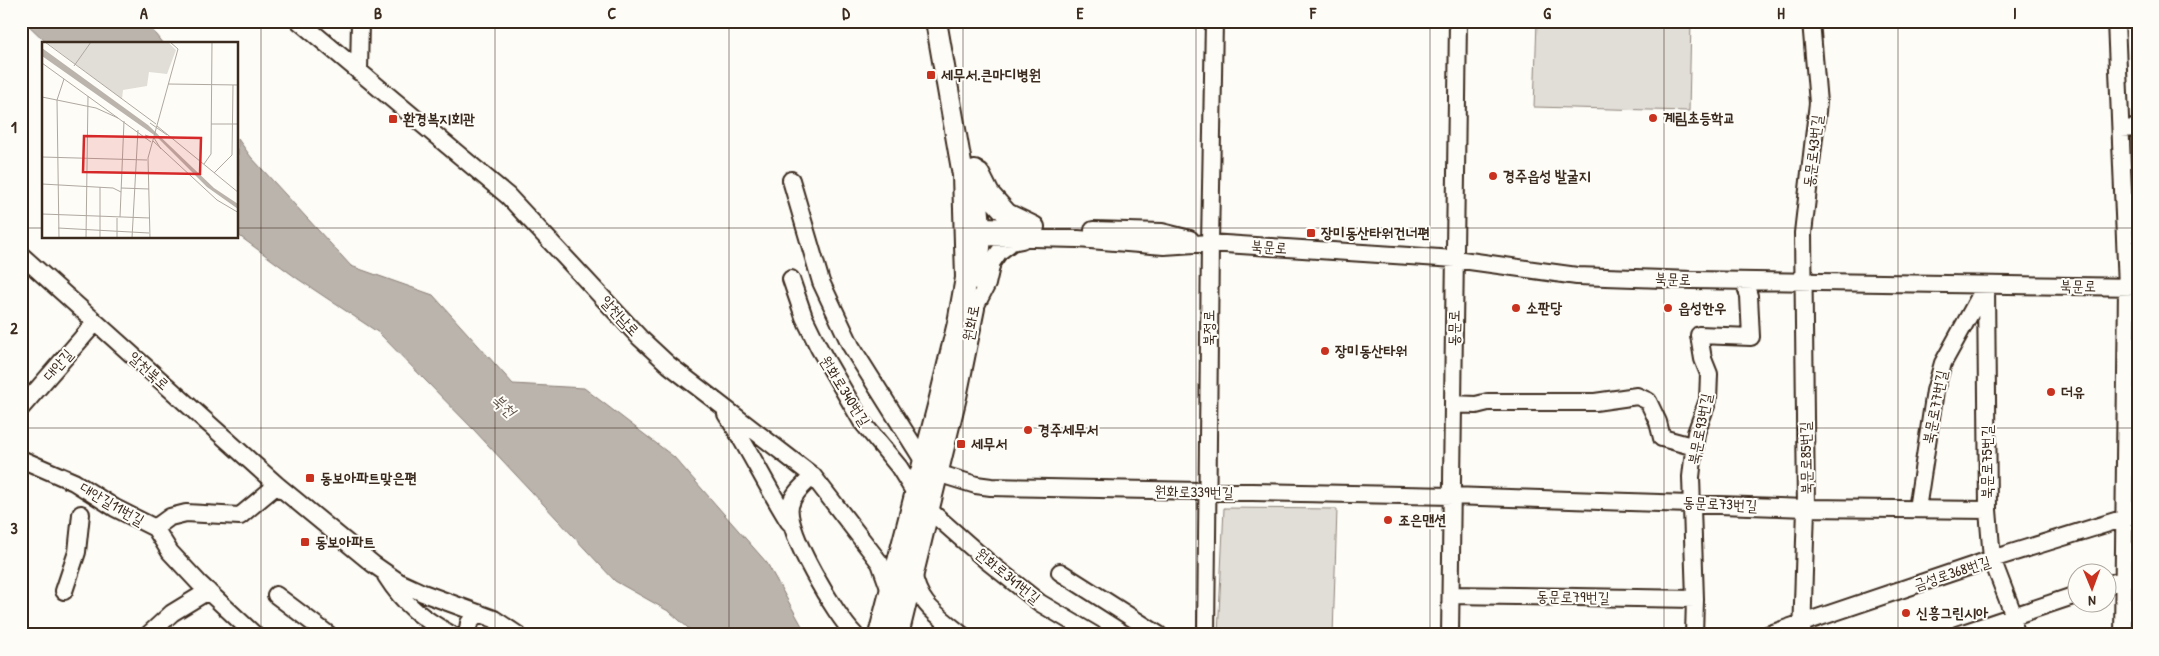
<svg xmlns="http://www.w3.org/2000/svg" width="2159" height="656" font-family="'Patrick Hand','Poor Story',sans-serif">
<style>
.green{fill:#e1ded7;stroke:#8e847a}
.water{fill:#bbb4ad;stroke:#887d74}
.lines{fill:none;stroke-linecap:round;stroke-linejoin:round}
.minor-casing{stroke:#3b2a1e;stroke-width:20}
.major-casing{stroke:#3b2a1e;stroke-width:24}
.minor{stroke:#fdfcf7;stroke-width:16}
.major{stroke:#fdfcf7;stroke-width:20}
.grid{fill:none;stroke:#3b2a1e;stroke-width:1;stroke-opacity:0.55}
.poi-dot{fill:#c8321e;stroke:#fdfcf7;stroke-width:2}
.labels{text-anchor:middle;stroke-width:4;stroke-linejoin:round;paint-order:stroke}
.poi-label{font-size:15px;font-weight:bold;fill:#3b2a1e;stroke:#fdfcf7;text-anchor:start}
.street-label{font-size:15px;fill:#3b2a1e;stroke:#fdfcf7}
.water-label{font-size:16px;font-style:italic;fill:#615349;stroke:#fdfcf7}
.inset-road{fill:none;stroke:#afa8a0;stroke-width:1}
.view{fill:#d62828;fill-opacity:0.15;stroke:#d62828;stroke-width:2.5}
.inset-edge{fill:none;stroke:#3b2a1e;stroke-width:2.5}
.neatline{fill:none;stroke:#3b2a1e;stroke-width:2}
.grid-label{font-size:16px;text-anchor:middle;font-weight:bold;fill:#3b2a1e}
</style>
<rect width="100%" height="100%" fill="#fdfcf7"/>
<filter id="ink" filterUnits="userSpaceOnUse"><feTurbulence type="fractalNoise" baseFrequency=".02" numOctaves="2"/><feDisplacementMap in="SourceGraphic" scale="10" xChannelSelector="R" yChannelSelector="G"/><feConvolveMatrix kernelMatrix="1 2 1 2 8 2 1 2 1" color-interpolation-filters="sRGB"/></filter>
<g filter="url(#ink)">
<!-- green -->
<path class="green" d="M1537 21H1691L1689 111 1534 107Z
M1224 508 1337 509 1333 635H1218Z"/>
<!-- water -->
<path class="water" d="M24 21H145L163 44H48Z
M238 139 251 157 351 266 433 295 513 384 584 388 674 457 767 563 807 635H696L670 612 615 581 474 430 379 333 298 279 238 235Z"/>
<g class="lines">
<defs>
<path id="minor" d="M299 21 508 196 640 338 669 365 813 476 880 563 890 591
M2116 21 2127 287 2123 635
M359 72 360 21
M2121 129 2138 128
M791 180 821 282 851 346 924 462
M980 226 1029 227
M1093 230 1162 232 1190 239
M981 237 1078 239 1164 246 1210 243 1455 259 1577 276 1692 280 2138 287
M21 255 277 485 373 564 399 582 423 593 494 619 518 635
M791 279 804 317 819 348 862 422 899 467 915 493
M1986 285 1988 510 1992 559 2014 616V635
M974 309 987 284 992 262 999 252 1012 242 1022 240
M1453 404 1476 405 1488 402H1595L1637 396 1648 401 1658 422 1662 438 1695 447
M21 408 95 323
M726 414C749 449 767 487 789 522
M21 459 74 482 115 508 155 528 170 552 199 583 255 635
M937 473 976 485 991 487 1452 496 1806 508 1988 510
M813 476C804 485 793 493 790 506 785 532 836 616 855 635
M928 509 987 561 1040 603 1094 635
M1917 509 1935 391 1943 363 1985 287
M155 528 170 517 186 513 240 516 277 485
M913 572C919 606 937 614 962 635
M1060 572 1159 635
M386 576C405 606 422 618 452 635
M2106 585 2138 575
M64 591 77 552 81 514
M276 595 329 635
M1451 595 1695 599
M148 635 172 613 208 591
M467 635 469 623 479 613
M1206 635 1210 243 1214 21
M1450 635 1458 21
M1694 635 1695 599 1691 477 1696 433 1708 400 1709 374 1703 359 1699 335 1751 337 1749 296 1744 281
M1767 635 1992 559 2138 514
M1802 635 1806 508 1803 233 1818 103 1811 21
M1957 635 2076 595"/>
<path id="major" d="M975 171 981 237 977 279
M979 174 989 194 1007 214 1034 227
M879 635 939 402 958 323 966 278 963 175 936 21
M898 635 956 397 974 308"/>
</defs>
<!-- minor casing -->
<use href="#minor" class="minor-casing"/>
<!-- major casing -->
<use href="#major" class="major-casing"/>
<!-- minor -->
<use href="#minor" class="minor"/>
<!-- major -->
<use href="#major" class="major"/>
</g>
</g>
<!-- grid -->
<path class="grid" d="M261 21V635M495 21V635M729 21V635M963 21V635M1196 21V635M1430 21V635M1664 21V635M1898 21V635M21 228H44M238 228H2138M21 428H2138"/>
<!-- markers -->
<g class="poi-dot">
<rect x="926" y="70" width="10" height="10" rx="2.5"/>
<circle cx="1653" cy="118" r="5"/>
<rect x="388" y="114" width="10" height="10" rx="2.5"/>
<circle cx="1493" cy="176" r="5"/>
<rect x="1306" y="228" width="10" height="10" rx="2.5"/>
<circle cx="1516" cy="308" r="5"/>
<circle cx="1668" cy="308" r="5"/>
<circle cx="1325" cy="351" r="5"/>
<circle cx="2051" cy="392" r="5"/>
<circle cx="1028" cy="430" r="5"/>
<rect x="956" y="439" width="10" height="10" rx="2.5"/>
<rect x="305" y="473" width="10" height="10" rx="2.5"/>
<circle cx="1388" cy="520" r="5"/>
<rect x="300" y="537" width="10" height="10" rx="2.5"/>
<circle cx="1906" cy="613" r="5"/>
</g>
<g class="labels">
<!-- poi labels -->
<g class="poi-label">
<text x="941" y="80">세무서.큰마디병원</text>
<text x="1663" y="123">계림초등학교</text>
<text x="403" y="124">환경복지회관</text>
<text x="1503" y="181">경주읍성 발굴지</text>
<text x="1321" y="238">장미동산타워건너편</text>
<text x="1526" y="313">소판당</text>
<text x="1678" y="313">읍성한우</text>
<text x="1335" y="356">장미동산타워</text>
<text x="2061" y="397">더유</text>
<text x="1038" y="435">경주세무서</text>
<text x="971" y="449">세무서</text>
<text x="320" y="483">동보아파트맞은편</text>
<text x="1398" y="525">조은맨션</text>
<text x="315" y="547">동보아파트</text>
<text x="1916" y="618">신흥그린시아</text>
</g>
<!-- street labels -->
<g class="street-label">
<text transform="translate(1813 151) rotate(-83)" y="5">동문로43번길</text>
<text transform="translate(1269 247) rotate(4)" y="5">북문로</text>
<text transform="translate(1673 279) rotate(2)" y="5">북문로</text>
<text transform="translate(2078 286) rotate(1)" y="5">북문로</text>
<text transform="translate(620 316) rotate(47)" y="5">알천남로</text>
<text transform="translate(971 323) rotate(-80)" y="5">원화로</text>
<text transform="translate(1209 328) rotate(-90)" y="5">북정로</text>
<text transform="translate(1454 328) rotate(-89)" y="5">동문로</text>
<text transform="translate(58 365) rotate(-49)" y="5">대안길</text>
<text transform="translate(149 371) rotate(42)" y="5">알천북로</text>
<text transform="translate(845 391) rotate(58)" y="5">원화로340번길</text>
<text transform="translate(1935 407) rotate(-79)" y="5">북문로77번길</text>
<text transform="translate(1700 429) rotate(-79)" y="5">북문로93번길</text>
<text transform="translate(1806 458) rotate(-91)" y="5">북문로85번길</text>
<text transform="translate(1987 462) rotate(-90)" y="5">북문로75번길</text>
<text transform="translate(1194 492) rotate(1)" y="5">원화로339번길</text>
<text transform="translate(112 504) rotate(30)" y="5">대안길11번길</text>
<text transform="translate(1720 504) rotate(3)" y="5">동문로73번길</text>
<text transform="translate(1952 573) rotate(-18)" y="5">금성로368번길</text>
<text transform="translate(1008 576) rotate(39)" y="5">원화로341번길</text>
<text transform="translate(1573 597) rotate(1)" y="5">동문로79번길</text>
</g>
<!-- water labels -->
<g class="water-label">
<text transform="translate(504 405) rotate(42)" y="6">북천</text>
</g>
</g>
<!-- overview -->
<g transform="translate(42 42)">
<rect width="196" height="196" fill="#fdfcf7"/>
<path d="M4 0H126L134 8 125 32 107 30 105 44 81 48 80 57Z" fill="#e1ded7"/>
<path d="M0 6 106 83 172 146 196 162V167L165 145 115 95 0 14Z" fill="#bbb4ad"/>
<path class="inset-road" d="M3 0 114 82M0 21 109 100M32 24 49 0M126 42 197 43M0 55 54 66 76 76M108 81 125 93M169 82H197M115 84 197 151M103 93 112 96 119 107M111 99 175 158 197 171M0 115 105 118M162 122 169 112 170 0M172 131 190 113 191 43M0 142 71 146 79 150M58 145V196M79 146 107 147M0 172 108 176M78 175 82 79M16 186 107 191M17 196 15 58 22 37M44 196 46 54M75 196V176M90 196 96 88M108 196 106 116 136 7 128 0"/>
<path class="view" d="M42 94 159 96 158 132 41 130Z"/>
<rect width="196" height="196" class="inset-edge"/>
</g>
<!-- margin -->
<rect width="2159" height="656" fill="none" stroke="#fdfcf7" stroke-width="55"/>
<!-- north arrow -->
<g transform="translate(2092 588) rotate(179)"><circle r="24" fill="#fdfcf7" stroke="#afa8a0"/>
<path d="M0-4L9 19L0 12L-9 19Z" fill="#c8321e"/>
<text y="-8" font-size="14" font-weight="bold" text-anchor="middle" fill="#3b2a1e">N</text>
</g>
<rect x="28" y="28" width="2104" height="600" class="neatline"/>
<g class="grid-label">
<text x="144" y="19">A</text>
<text x="378" y="19">B</text>
<text x="612" y="19">C</text>
<text x="846" y="19">D</text>
<text x="1080" y="19">E</text>
<text x="1313" y="19">F</text>
<text x="1547" y="19">G</text>
<text x="1781" y="19">H</text>
<text x="2015" y="19">I</text>
<text x="14" y="133">1</text>
<text x="14" y="334">2</text>
<text x="14" y="534">3</text>
</g>
</svg>
